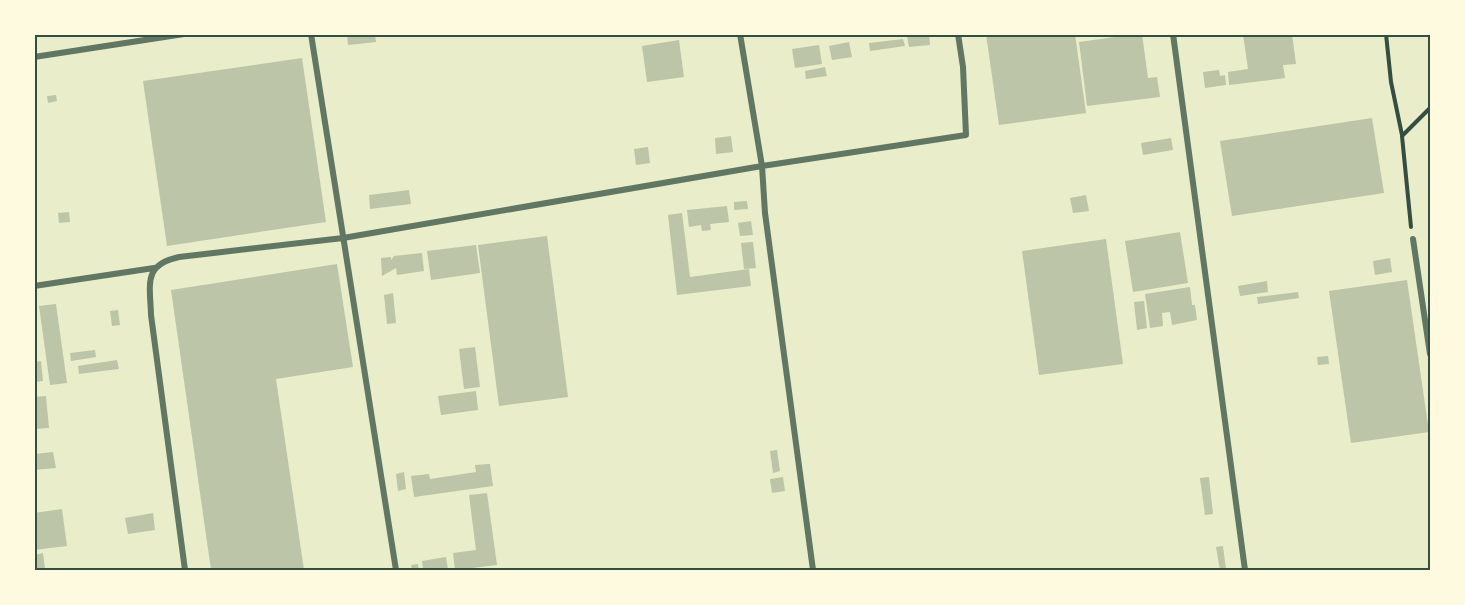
<svg xmlns="http://www.w3.org/2000/svg" width="1465" height="605" font-family="'DM Sans',sans-serif">
<style>
.building{fill:#bcc5a7}
.lines{fill:none;stroke-linecap:round;stroke-linejoin:round}
.path{stroke:#344e41;stroke-width:4}
.minor{stroke:#617663;stroke-width:6}
.neatline{fill:none;stroke:#344e41;stroke-width:2}
</style>
<rect width="100%" height="100%" fill="#e9edc9"/>
<!-- building -->
<path class="building" d="M347 34H375L376 42 348 45Z
M929 34 930 45 909 47 907 36Z
M986 34H1075L1086 113 999 125Z
M1136 34H1142L1148 78 1157 77 1160 97 1087 106 1079 42Z
M1243 34H1292L1296 64 1283 65 1285 78 1229 85 1228 72 1248 69Z
M903 39 905 46 870 51 869 43Z
M679 40 684 77 647 82 642 46Z
M849 42 852 57 832 60 829 46Z
M819 45 822 64 795 68 792 49Z
M302 58 326 222 167 246 143 81Z
M825 67 827 76 806 79 805 71Z
M1219 70 1220 76 1225 75 1226 85 1205 88 1203 72Z
M56 95 57 101 48 103 47 96Z
M1372 118 1384 193 1232 216 1220 141Z
M731 136 733 152 716 154 715 138Z
M1171 138 1173 150 1143 155 1141 143Z
M648 147 650 163 636 165 634 149Z
M409 190 411 204 370 209 369 195Z
M1086 195 1089 211 1073 213 1070 198Z
M747 201 748 209 734 210V202Z
M727 206 729 222 710 224 711 230 702 231 701 225 689 227 687 210Z
M69 212 70 222 59 223 58 213Z
M682 213 690 277 749 269 751 286 677 295 668 215Z
M751 221 753 235 740 236 738 223Z
M1180 232 1188 283 1133 292 1125 241Z
M547 236 568 397 499 406 478 245Z
M1106 239 1123 364 1039 375 1022 251Z
M753 242 756 268 744 269 741 243Z
M476 245 480 273 431 280 427 251Z
M422 253 424 271 397 275 396 268 382 276 381 258 391 257V260L394 256Z
M1390 258 1392 272 1375 275 1373 261Z
M337 264 353 367 276 379 304 570H211L171 290Z
M1407 280 1429 432 1351 443 1329 291Z
M1267 281 1268 292 1240 296 1238 286Z
M1190 287 1192 305H1195L1197 320 1172 325 1170 312 1162 313 1163 326 1150 328 1145 294Z
M1298 292 1299 298 1258 304 1257 297Z
M393 293 396 323 387 324 384 295Z
M1144 301 1147 328 1137 330 1134 302Z
M56 304 67 383 50 385 39 306Z
M118 310 120 325 112 326 110 311Z
M475 347 480 387 464 389 459 349Z
M95 350 96 357 71 361 70 353Z
M1328 356 1329 364 1318 365 1317 357Z
M117 360 119 369 79 374 78 366Z
M41 361 43 381 34 382V362Z
M476 391 478 410 441 415 438 396Z
M46 396 49 428 34 429V397Z
M777 450 780 471 773 473 770 451Z
M53 452 56 468 34 470V454Z
M490 464 493 486 414 497 411 476 429 474 430 479 476 472 475 465Z
M404 472 406 489 398 491 396 474Z
M783 477 785 491 772 493 770 479Z
M1209 477 1213 514 1205 515 1200 478Z
M487 493 497 565 455 570 453 553 476 550 469 495Z
M62 509 67 546 34 550V513Z
M153 513 155 530 128 534 125 518Z
M1223 546 1226 570H1220L1216 547Z
M43 553 45 569 34 570V555Z
M446 557 448 570H423L422 561Z
M418 564 419 570H412L411 565Z"/>
<g class="lines">
<!-- path -->
<path class="path" d="M1386 34 1391 82 1402 135
M1411 227 1402 136 1430 108"/>
<!-- minor -->
<path class="minor" d="M311 34 396 570
M740 34 762 166 765 213 813 570
M1173 34 1245 570
M34 57 184 34
M1413 239 1430 354
M34 286 154 268
M185 570 151 315C150 283 143 265 179 257L343 238 762 166 966 135 963 67 958 34"/>
</g>
<!-- border -->
<rect width="1465" height="605" fill="none" stroke="#fefae0" stroke-width="72"/>
<rect x="36" y="36" width="1393" height="533" class="neatline"/>
</svg>
